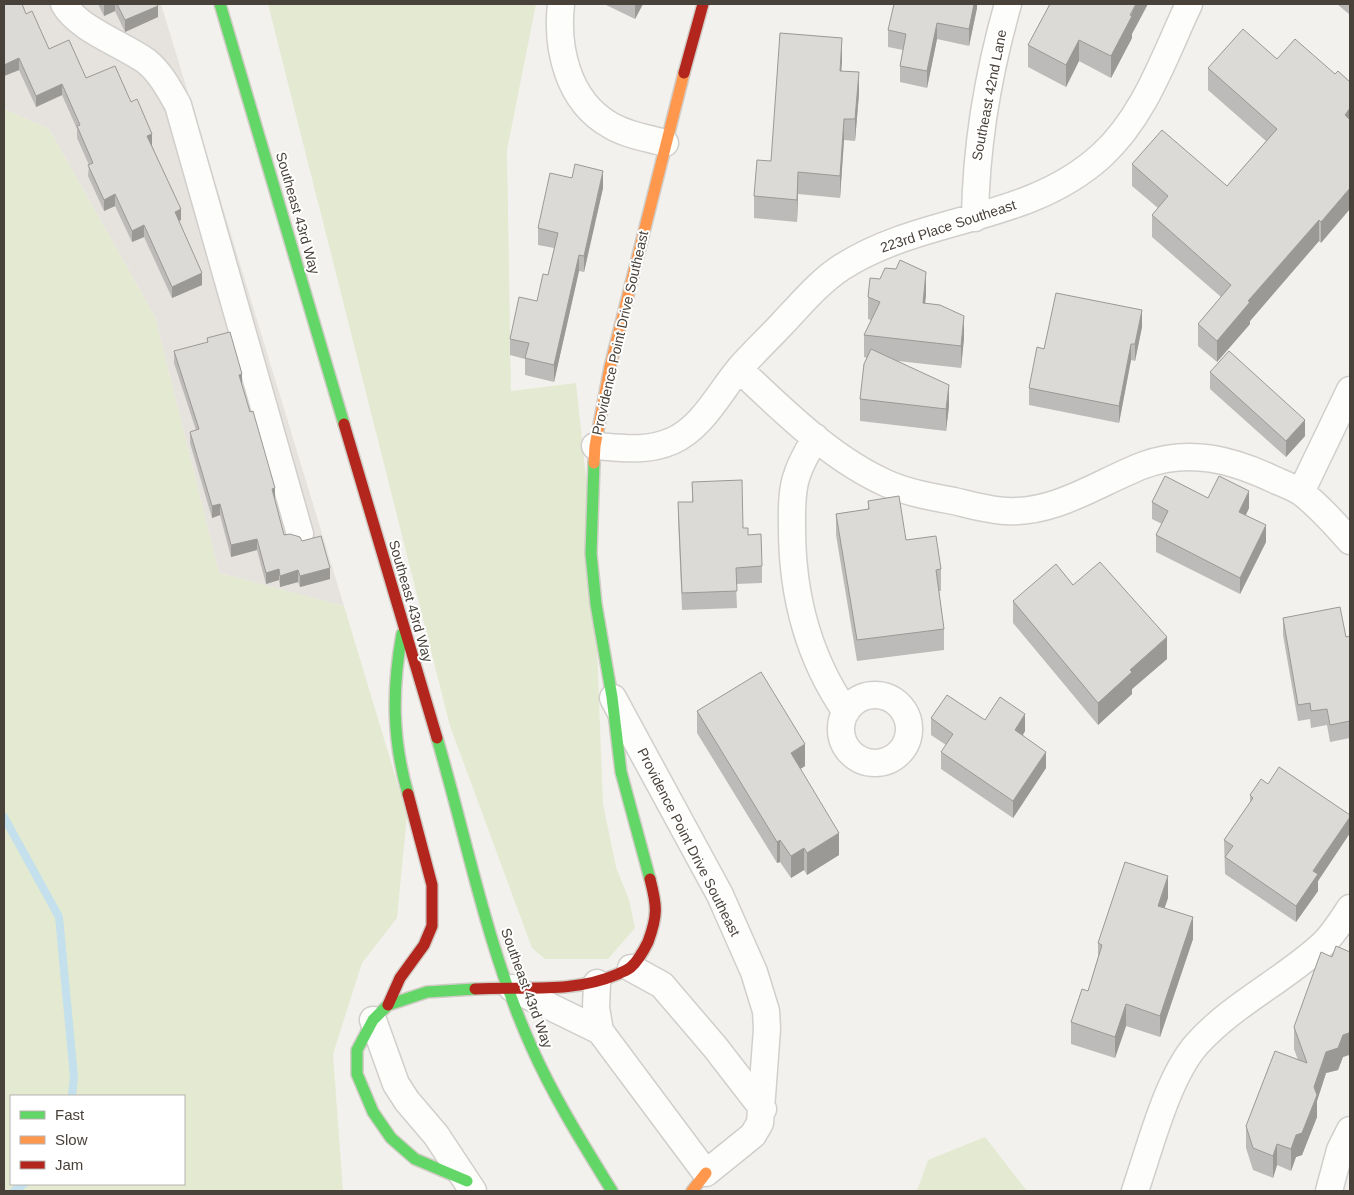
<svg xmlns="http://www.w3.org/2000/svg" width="1354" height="1195" font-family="Arial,sans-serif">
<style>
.residential{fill:#e6e2dd}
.green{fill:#e3ead1;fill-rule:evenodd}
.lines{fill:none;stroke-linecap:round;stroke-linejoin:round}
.stream{stroke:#c3e0ec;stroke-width:8}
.street-casing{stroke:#d1cfcc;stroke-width:29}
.fast-casing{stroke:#d1cdc6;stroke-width:14}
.slow-casing{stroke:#d1cdc6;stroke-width:14}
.jam-casing{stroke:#d1cdc6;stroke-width:14}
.street{stroke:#fdfdfc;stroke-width:26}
.fast{stroke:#63d668;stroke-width:11}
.slow{stroke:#ff974d;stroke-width:11}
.jam{stroke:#b3261e;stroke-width:11}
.wall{fill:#bdbbb9}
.shaded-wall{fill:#9a9996}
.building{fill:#dcdad7;stroke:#9a9996}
.labels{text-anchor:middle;stroke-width:4;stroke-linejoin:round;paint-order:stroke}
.street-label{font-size:14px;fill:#49423a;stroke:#fff}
</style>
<rect width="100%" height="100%" fill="#f3f1ee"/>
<!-- residential -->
<path class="residential" d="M4 4H161L344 606 219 573 155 317 49 129 4 109Z"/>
<!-- green -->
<path class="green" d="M268 4H536L507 150 511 391 576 383 593 544 603 804 616 867 629 900 635 928 608 959H545L532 948 450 726Z
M4 109 49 129 155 317 219 573 344 606 407 815 397 918 362 963 333 1054 343 1191H4ZM11 1096H184V1184H11Z
M985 1137 1027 1191H917L928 1160Z"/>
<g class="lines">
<!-- stream -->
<path class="stream" d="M4 817 59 917 74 1077 72 1096
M14 1191 24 1184"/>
<defs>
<path id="street" d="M64 4C78 29 122 44 146 61 160 72 169 89 178 105L300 534
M561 4C556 49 568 101 610 125 626 135 648 138 665 143
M975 218C976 144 988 74 1008 4
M739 369C784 411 831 459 888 484 909 493 932 497 954 501 971 505 988 510 1006 511 1056 514 1099 482 1144 465 1190 448 1233 460 1275 480 1284 484 1295 488 1302 493 1320 507 1336 525 1350 541
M815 437C809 450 801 462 797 475 791 491 792 512 792 528 792 594 808 657 846 712
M595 446C622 448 647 452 672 441 702 428 719 393 739 369 753 353 768 339 782 324 801 304 819 282 842 267 924 215 1027 223 1101 156 1145 116 1164 57 1189 4
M1301 492 1350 390
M841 729a34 34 0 1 1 68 0a34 34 0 1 1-68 0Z
M631 968 662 985 715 1047 763 1109
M597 983 596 1008 600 1031
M512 988 600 1031 706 1173 753 1135 760 1123 767 1029 766 1011 754 972 720 895 613 698
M373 1020 396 1084 407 1101 436 1135 473 1191
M1135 1191C1150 1148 1167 1078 1197 1044 1233 1004 1283 981 1322 945 1333 935 1342 920 1350 908
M1329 1191 1340 1150 1350 1130"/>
<path id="fast" d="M220 4 344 424
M594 463 591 554 596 604 612 697 621 772 650 879
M402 634C392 689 392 739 408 794
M437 738C467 840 487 948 531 1046 553 1096 583 1144 612 1191
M467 1181 415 1159 391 1138 373 1112 357 1074V1050L373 1020 388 1005 427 992 475 989"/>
<path id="slow" d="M594 463 595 446 610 367 684 73
M692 1191 706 1173"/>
<path id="jam" d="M684 73 703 4
M344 424 437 738
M475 989C524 986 572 994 618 974 622 972 628 970 631 967 638 961 644 950 648 942 658 915 657 906 650 879
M388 1005 400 978 424 945 432 926V885L408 794"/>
</defs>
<!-- street casing -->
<use href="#street" class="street-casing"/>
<!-- fast casing -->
<use href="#fast" class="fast-casing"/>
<!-- slow casing -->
<use href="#slow" class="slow-casing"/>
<!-- jam casing -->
<use href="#jam" class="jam-casing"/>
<!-- street -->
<use href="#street" class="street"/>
<!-- fast -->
<use href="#fast" class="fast"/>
<!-- slow -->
<use href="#slow" class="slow"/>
<!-- jam -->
<use href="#jam" class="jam"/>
</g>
<!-- wall -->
<path class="wall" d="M4 4 26 14 49 49 86 78 131 102 152 145 181 220 179 221 202 285 172 298 144 237 132 242 115 206 104 211 88 176 89 165 77 138V129L62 95 36 107 19 70 4 76Z
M98 4H157L158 17 125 32 115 11 104 16Z
M604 4H643L635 19Z
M977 4V8L969 46 937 39 927 88 900 82V66L903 50 888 47V30Z
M1337 4H1350V15Z
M1132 34V38L1111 78 1079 61 1066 87 1028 67V45Z
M1277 59 1335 74 1321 243 1319 241 1250 321V324L1217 362 1198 346V324L1221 297 1152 237V215L1158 208 1132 186V164L1227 186 1266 141 1208 90V68Z
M842 60 841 71 859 94 855 141 844 140 840 198 798 194 797 222 754 218V196L771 161Z
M603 188 584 272 579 271 554 382 525 375V359L510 355V339L537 301 548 275 554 248 538 245V228Z
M926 294 925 303 964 338 961 368 898 361 949 406 946 431 860 421V399L867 358 864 357V335L871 320 868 319V297Z
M1142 327 1135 361 1131 360 1119 423 1029 405V388L1044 349Z
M207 338 242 385 275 499 284 535 302 541 330 579 300 587 298 582 280 587 279 580 266 584 257 550 231 557 220 515 212 518 190 443V432L196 430 174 363V351L207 343Z
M1210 372 1305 436 1286 457 1210 389Z
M692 482 743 528 748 535 762 566V583L736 584 737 608 682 610 678 519V502H692Z
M1208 498 1249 508 1246 515 1266 542 1240 594 1156 552V535L1162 524 1152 519V502Z
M868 501 906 540 941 569V591H939L944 629V650L857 661 836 535V514L868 509Z
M1073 585 1167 659 1132 689V694L1098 725 1013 623V601Z
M1283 618 1346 637 1350 636V738L1330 742 1327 725 1311 728 1310 719 1298 721 1283 635Z
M697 711 805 766 800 769 839 855 807 875 804 870 791 878 780 862 777 863 697 733Z
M931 718 985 720 1025 731 1023 735 1046 768 1013 818 941 769V752L946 745 931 735Z
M1268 784 1350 815V833L1318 881V891L1296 922 1225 874 1224 840 1250 803V795Z
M1168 898 1164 908 1193 939 1160 1037 1126 1026 1115 1058 1071 1044V1022L1088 991 1098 957V943Z
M1350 952V1053L1349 1055 1343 1057 1338 1070 1326 1073 1317 1101V1117L1302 1155 1296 1157 1291 1171 1277 1165 1273 1178 1253 1170 1246 1148V1126L1298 1060 1294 1049V1027L1332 957Z"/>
<!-- shaded-wall -->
<path class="shaded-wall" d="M106 4H115V11L104 16V5Z
M635 4H643L635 19Z
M974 4H977V8L969 46V29Z
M1136 4H1148L1132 34V38L1111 78V56Z
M158 6V17L125 32V20Z
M937 23V39L927 88V71Z
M842 38V60L840 93V71Z
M1079 40V61L1066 87V65Z
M19 58V70L4 76V65Z
M859 72V94L855 141V119Z
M62 84V95L36 107V96Z
M1350 108V129L1345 115Z
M844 119V140L840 198V176Z
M152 134V145L147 147V136Z
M603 171V188L584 272V256Z
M798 172V194L797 222V200Z
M1350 188V209L1321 243V222Z
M115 194V206L104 211V200Z
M181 209V220L175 223V212Z
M1319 220V241L1250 321V324L1217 362V341L1248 301Z
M144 225V237L132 242V231Z
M579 255V271L554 382V365Z
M926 272V294L923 325V303Z
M202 273V285L172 298V287Z
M1142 310V327L1135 361V344Z
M964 316V338L961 368V346Z
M1131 344V360L1119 423V406Z
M242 374V385L239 375Z
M949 385V406L946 431V409Z
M1305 420V436L1286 457V441Z
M275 488V500L272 489Z
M1249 491V508L1239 529V512Z
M220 504V515L212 518V506Z
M1266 525V542L1240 594V578Z
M257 539V550L231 557V545Z
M330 568V579L300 587V576Z
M279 569V580L266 584V573Z
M298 570V582L280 587V576Z
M1167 637V659L1132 689V694L1098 725V703L1130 670Z
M1025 714V731L1015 747V730Z
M805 744V766L791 775V753Z
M1046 752V768L1013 818V801Z
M1350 817V833L1318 881V891L1296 922V906L1313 871Z
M839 833V855L807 875V853Z
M780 840V862L777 863V842Z
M804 848V870L791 878V856Z
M1168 876V898L1158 928V906Z
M1193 917V939L1160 1037V1016Z
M1126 1004V1026L1115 1058V1037Z
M1350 1031V1053L1349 1055 1343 1057 1338 1070 1326 1073 1317 1101V1117L1302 1155 1296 1157 1291 1171V1149L1326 1052 1343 1035Z
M1277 1144V1165L1273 1178V1156Z"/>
<!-- building -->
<path class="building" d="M4 4H22L26 14 32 11 49 49 69 40 86 78 115 66 131 102 137 99 152 134 147 136 181 209 175 212 202 273 172 287 144 225 132 231 115 194 104 200 88 165 93 163 77 126 80 125 62 84 36 96 19 58 4 65Z
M117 4H157L158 6 125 20Z
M894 4H974L969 29 937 23 927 71 900 66 906 34 888 30Z
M1050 4H1136L1130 15 1132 16 1111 56 1079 40 1066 65 1028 45Z
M1243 29 1277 59 1295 39 1335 74 1338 71 1350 82V108L1345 115 1350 120V188L1321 222 1319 220 1248 301 1250 302 1217 341 1198 324 1231 285 1152 215 1168 196 1132 164 1162 130 1227 186 1277 129 1208 68Z
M780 33 842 38 840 71 859 72 855 119H844L840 176 798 172 797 200 754 196 757 160 771 161Z
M575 164 603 171 584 256 579 255 554 365 525 358 529 343 510 339 519 297 537 301 543 274 548 275 558 233 538 228 550 173 572 178Z
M900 260 926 272 923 303 940 305 964 316 961 346 864 335 880 302 868 297 870 278 880 279 885 268 896 269Z
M1056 293 1142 310 1135 344H1131L1119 406 1029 388 1037 347 1044 349Z
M230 332 242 374 239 375 250 412 253 411 275 488 272 489 284 535 290 534 300 537 302 541 321 536 330 568 300 576 298 570 280 576 279 569 266 573 257 539 231 545 220 504 212 506 190 432 199 429 174 351 208 342 207 338Z
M871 349 949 385 946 409 860 399 864 364Z
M1229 351 1305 420 1286 441 1210 372Z
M1165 476 1208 498 1219 476 1249 491 1239 512 1266 525 1240 578 1156 535 1168 511 1152 502Z
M742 480 743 528H748V535L761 534 762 566 736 568 737 591 682 593 678 502H693L692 482Z
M899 496 906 540 936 536 941 569 936 570 944 629 857 640 836 514 869 509 868 501Z
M1100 562 1167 637 1130 670 1132 672 1098 703 1013 601 1056 564 1073 585Z
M1340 607 1346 637 1350 636V721L1330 725 1327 709 1311 711 1310 703 1298 705 1283 618Z
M761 672 805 744 791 753 839 833 807 853 804 848 791 856 780 840 777 842 697 711Z
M947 695 985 720 1000 697 1025 714 1015 730 1046 752 1013 801 941 752 953 734 931 718Z
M1279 767 1350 815V817L1313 871 1318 874 1296 906 1225 857 1233 846 1224 840 1253 798 1250 795 1261 779 1268 784Z
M1125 862 1168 876 1158 906 1193 917 1160 1016 1126 1004 1115 1037 1071 1022 1082 989 1088 991 1102 945 1098 943Z
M1336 946 1350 952V1031L1349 1033 1343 1035 1338 1048 1326 1052 1314 1087 1317 1095 1302 1133 1296 1135 1291 1149 1277 1144 1273 1156 1253 1148 1246 1126 1275 1051 1307 1063 1294 1027 1321 952 1332 957Z"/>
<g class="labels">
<!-- street labels -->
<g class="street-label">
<text transform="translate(989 95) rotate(-79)" y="5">Southeast 42nd Lane</text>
<text transform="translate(298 213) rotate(74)" y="5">Southeast 43rd Way</text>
<text transform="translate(948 226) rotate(-18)" y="5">223rd Place Southeast</text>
<text transform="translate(620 333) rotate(-77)" y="5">Providence Point Drive Southeast</text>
<text transform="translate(411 601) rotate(74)" y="5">Southeast 43rd Way</text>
<text transform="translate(689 842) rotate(63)" y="5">Providence Point Drive Southeast</text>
<text transform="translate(527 988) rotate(70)" y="5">Southeast 43rd Way</text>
</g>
</g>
<!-- border -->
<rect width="1354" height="1195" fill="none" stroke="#49423a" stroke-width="10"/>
<!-- legend -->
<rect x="10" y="1095" width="175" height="90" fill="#ffffff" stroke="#b6b3b0"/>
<rect x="20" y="1111" width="25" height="8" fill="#63d668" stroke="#b6b3b0"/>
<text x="55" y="1120" font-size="15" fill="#49423a">Fast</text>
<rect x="20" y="1136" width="25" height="8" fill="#ff974d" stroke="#b6b3b0"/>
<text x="55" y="1145" font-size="15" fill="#49423a">Slow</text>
<rect x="20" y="1161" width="25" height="8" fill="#b3261e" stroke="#b6b3b0"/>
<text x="55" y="1170" font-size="15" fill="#49423a">Jam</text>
</svg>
